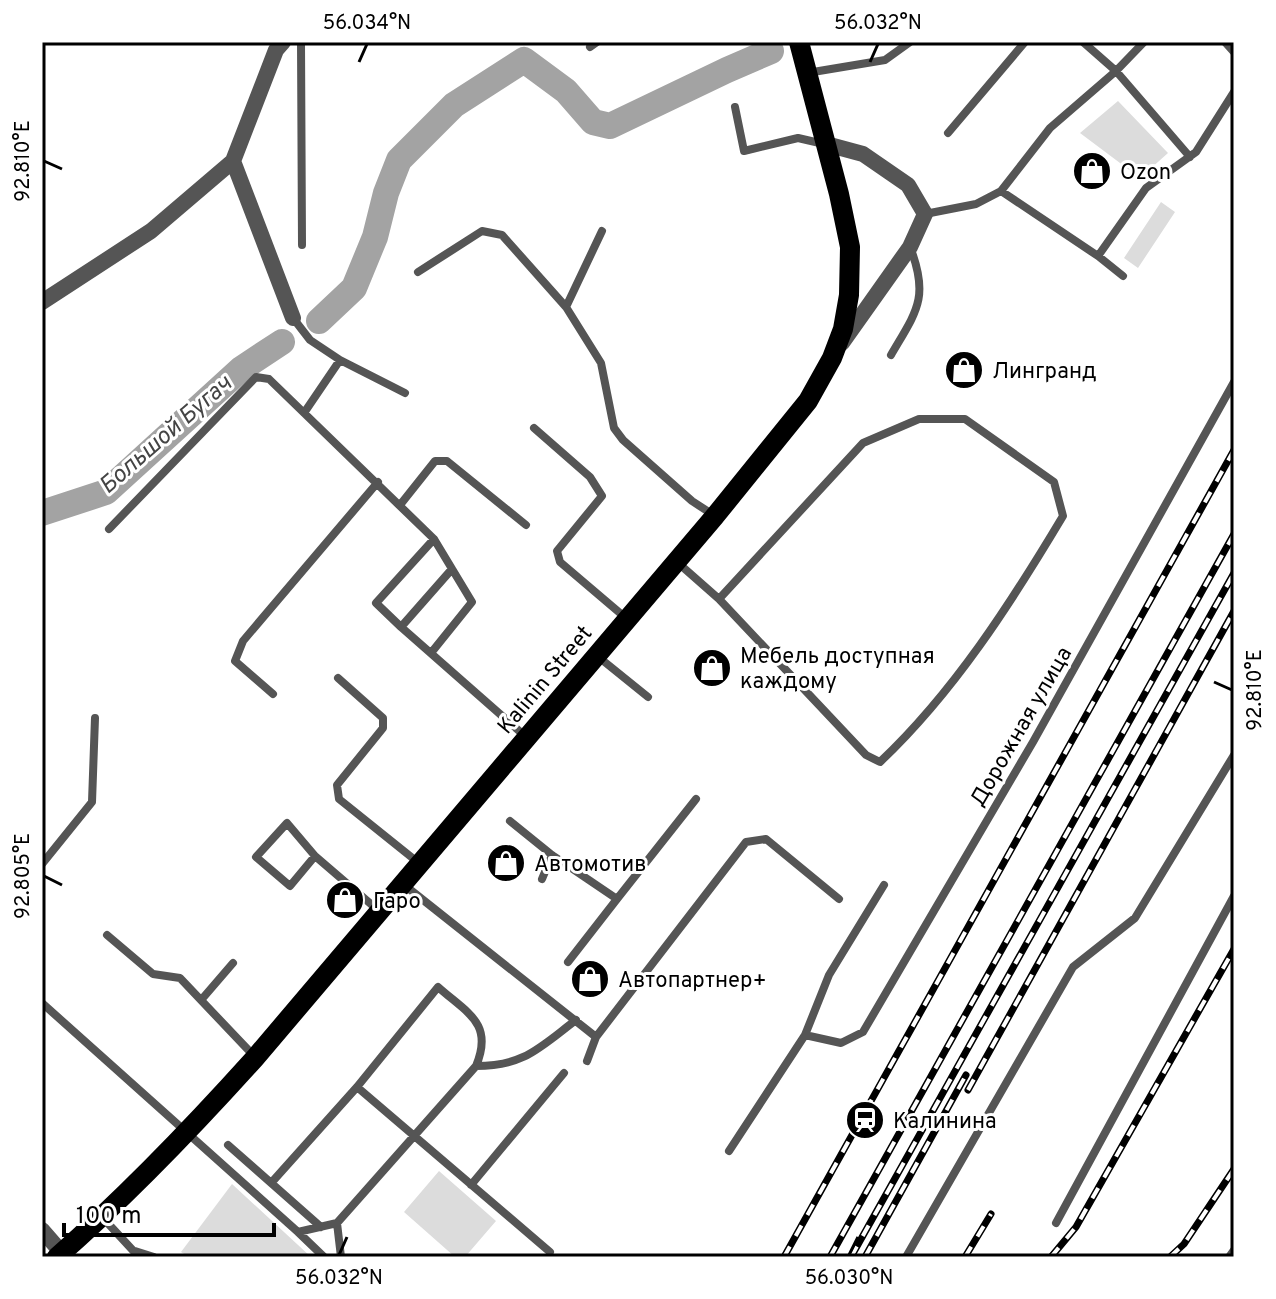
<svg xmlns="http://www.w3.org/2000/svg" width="1276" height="1299" font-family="Overpass,sans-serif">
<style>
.green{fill:#dcdcdc}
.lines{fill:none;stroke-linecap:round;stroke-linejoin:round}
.river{stroke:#a3a3a3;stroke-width:26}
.service{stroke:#555;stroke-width:8}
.minor{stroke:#555;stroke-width:16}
.primary{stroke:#000;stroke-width:20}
.rail-casing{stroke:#000;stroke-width:7}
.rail{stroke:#fff;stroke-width:4;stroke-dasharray:12;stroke-linecap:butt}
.ticks{fill:none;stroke:#000;stroke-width:3}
.labels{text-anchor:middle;stroke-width:6;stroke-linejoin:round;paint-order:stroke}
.poi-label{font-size:22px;fill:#000;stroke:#fff;text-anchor:start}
.street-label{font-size:22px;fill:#000;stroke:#fff}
.water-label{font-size:24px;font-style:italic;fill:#444;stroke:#fff}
.neatline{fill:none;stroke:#000;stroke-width:3}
.ticks-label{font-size:20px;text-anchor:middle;fill:#000}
</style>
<rect width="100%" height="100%" fill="#fff"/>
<!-- green -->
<path class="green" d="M1118 101 1168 153 1140 178 1080 133Z
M1161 202 1175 212 1138 268 1124 258Z
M439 1171 496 1221 465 1257H455L404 1212Z
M232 1184 311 1257H189L181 1252Z"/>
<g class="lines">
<!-- river -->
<path class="river" d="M319 321 354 288 375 237 386 193 399 160 454 105 524 60 566 91 593 122 610 126 727 70 771 51
M42 513 106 492 241 369 282 342"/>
<!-- service -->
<path class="service" d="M301 42 302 245
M1144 42 1116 71 1190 157
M1225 42 1234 52
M590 47 597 42
M807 73 885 60 910 42
M735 107 744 151 798 138 824 144
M948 133 1025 42
M1001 191 1050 128 1116 71 1083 42
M925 214 976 204 1001 191 1098 256 1146 188 1196 152 1234 92
M1098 256 1123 276
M418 272 482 231 502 235 566 307 601 363 614 428 623 440 692 501 715 516
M566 307 602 231
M293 318 310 340 340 360 304 413
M891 355C916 312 930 298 910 247
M340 360 405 393
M534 428 590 477 602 496 557 551 560 562 627 619
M400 505 435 461H447L526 525
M109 529 256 377 269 379 434 539 472 602 431 653
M677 562 719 599 866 755 880 762C954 692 1011 603 1063 516L1054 482 965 419H919L863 443 719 599
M452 569 401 627 526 737
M401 627 376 603 434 539
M596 655 648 697
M338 678 383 718V728L337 785 339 799 420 864
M273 694 235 661 243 641 378 482
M510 821 552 855 617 899 696 799
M315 856 290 886 256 857 287 823 315 856 379 911
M42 864 92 802 95 718
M542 879 552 855
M403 884 596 1037 746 842 766 839 839 899
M107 935 153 974 180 978 254 1056
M568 962 617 899
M202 999 233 963
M42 1003 298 1232 337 1223 476 1066C494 1023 467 1013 438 987L357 1087 272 1182
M805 1035 841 1043 863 1032 1033 742 1234 382
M587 1061 596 1037
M476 1066C524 1066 539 1048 576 1020
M357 1087 550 1252
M228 1145 321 1227
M729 1151 805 1035 829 975 884 885
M471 1185 564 1073
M103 1218 139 1257
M337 1223 341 1257
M1056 1223 1234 896
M298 1232 324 1257
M135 1251 154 1257
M906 1257 1073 967 1135 918 1234 755
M1229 1257 1234 1250"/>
<!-- minor -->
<path class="minor" d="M283 42 276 50 233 161 293 318
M826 144 863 154 908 185 925 214 910 247 842 343
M42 302 151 231 233 161
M42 1230 62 1253"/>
<!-- primary -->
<path class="primary" d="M57 1257C128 1195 192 1128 255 1058L715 516 808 401 832 358 843 329 849 295 850 247 839 194 799 42"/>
<defs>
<path id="rail" d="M968 1090 1234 611
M784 1257 1234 450
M830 1257 1234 534
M851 1257 1234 573
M865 1257 966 1075
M965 1257 991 1214
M1051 1257 1076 1227 1234 949
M1170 1257 1184 1244 1234 1169"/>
</defs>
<!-- rail casing -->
<use href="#rail" class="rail-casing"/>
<!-- rail -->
<use href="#rail" class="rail"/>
</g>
<!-- ticks -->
<path class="ticks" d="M359 62 367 44M870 62 878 44M44 161 62 169M1214 682 1232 690M44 876 62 885M339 1255 347 1237M849 1255 858 1237"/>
<!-- icons -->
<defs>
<symbol id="shop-disc" viewBox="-11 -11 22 22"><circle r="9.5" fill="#000" stroke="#fff"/><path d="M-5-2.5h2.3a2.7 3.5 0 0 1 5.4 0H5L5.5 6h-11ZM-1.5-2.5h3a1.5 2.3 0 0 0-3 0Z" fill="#fff"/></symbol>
<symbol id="station-disc" viewBox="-11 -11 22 22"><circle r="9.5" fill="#000" stroke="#fff"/><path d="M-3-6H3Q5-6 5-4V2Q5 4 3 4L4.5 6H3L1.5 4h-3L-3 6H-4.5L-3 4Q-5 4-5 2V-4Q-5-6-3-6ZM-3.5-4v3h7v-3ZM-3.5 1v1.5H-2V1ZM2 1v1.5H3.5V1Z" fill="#fff"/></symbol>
</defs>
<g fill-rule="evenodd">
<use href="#shop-disc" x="1070" y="149" width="44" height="44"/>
<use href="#shop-disc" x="942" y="348" width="44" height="44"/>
<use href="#shop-disc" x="690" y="646" width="44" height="44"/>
<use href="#shop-disc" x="484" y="841" width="44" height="44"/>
<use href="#shop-disc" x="323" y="878" width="44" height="44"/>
<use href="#shop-disc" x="568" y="957" width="44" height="44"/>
<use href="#station-disc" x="843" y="1098" width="44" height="44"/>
</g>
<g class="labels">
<!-- poi labels -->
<g class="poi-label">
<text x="1120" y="179">Ozon</text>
<text x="992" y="378">Лингранд</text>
<text x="740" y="663">Мебель доступная<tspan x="740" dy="25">каждому</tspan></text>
<text x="534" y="871">Автомотив</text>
<text x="373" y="908">Гаро</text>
<text x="618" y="987">Автопартнер+</text>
<text x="893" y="1128">Калинина</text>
</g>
<!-- street labels -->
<g class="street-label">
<text transform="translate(544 679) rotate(-50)" y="8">Kalinin Street</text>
<text transform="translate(1020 726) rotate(-60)" y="8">Дорожная улица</text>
</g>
<!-- water labels -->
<g class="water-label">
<text transform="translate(165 434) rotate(-41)" y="8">Большой Бугач</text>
</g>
</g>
<!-- border -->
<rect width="1276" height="1299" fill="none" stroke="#ffffff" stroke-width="88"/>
<!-- scale -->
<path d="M64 1223v12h210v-12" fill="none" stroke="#000000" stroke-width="4"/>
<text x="76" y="1223" font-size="24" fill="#000000" stroke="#ffffff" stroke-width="6" paint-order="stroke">100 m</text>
<rect x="44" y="44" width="1188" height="1211" class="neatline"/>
<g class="ticks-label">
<text x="367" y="29">56.034°N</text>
<text x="878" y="29">56.032°N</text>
<text transform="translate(22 161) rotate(-90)" y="7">92.810°E</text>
<text transform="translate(1254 690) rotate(-90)" y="7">92.810°E</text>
<text transform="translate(22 876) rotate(-90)" y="7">92.805°E</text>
<text x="339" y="1284">56.032°N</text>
<text x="849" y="1284">56.030°N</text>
</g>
</svg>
